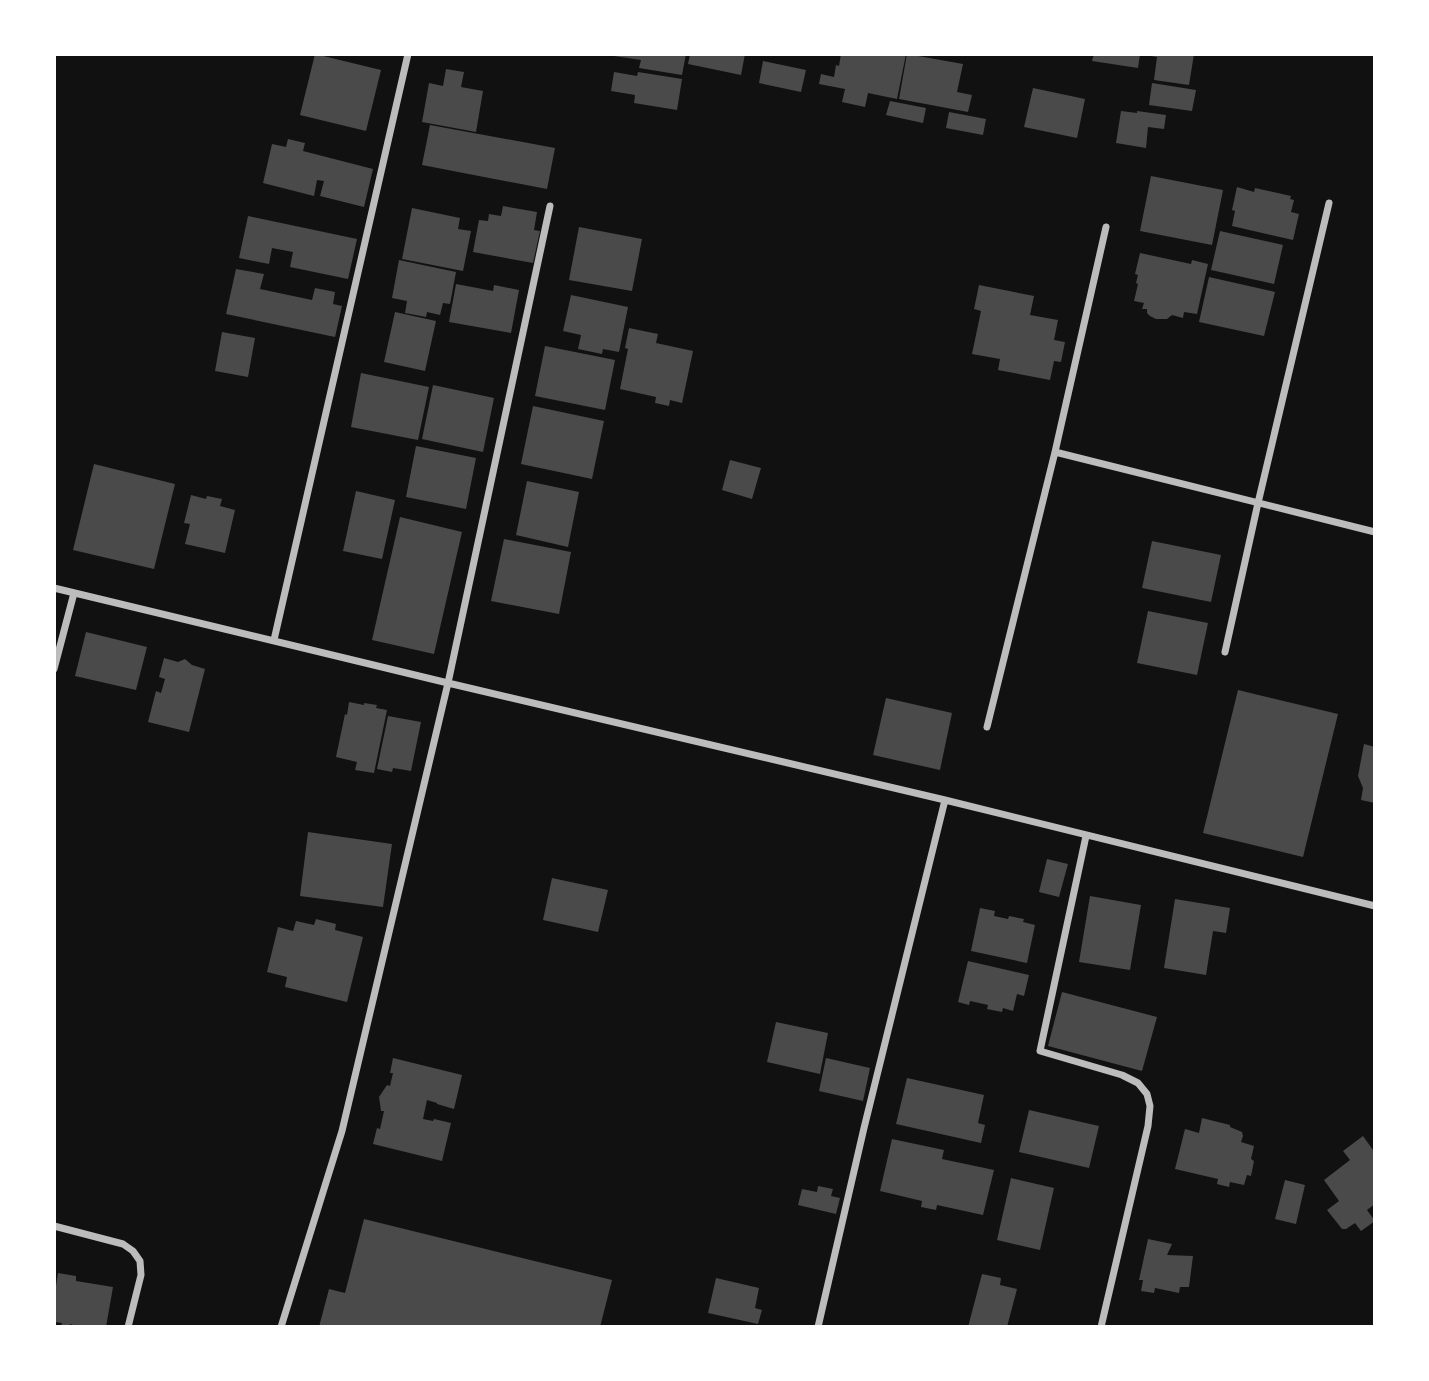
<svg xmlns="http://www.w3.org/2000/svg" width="1429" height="1381" font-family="'Work Sans',sans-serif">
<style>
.building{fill:#4a4a4a}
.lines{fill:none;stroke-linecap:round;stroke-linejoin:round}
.minor{stroke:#bcbcbc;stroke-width:7}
</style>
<rect width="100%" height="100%" fill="#111"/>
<!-- building -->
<path class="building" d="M315 54 381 70 366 131 300 115Z
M614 54H686L682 75 639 68 641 60 614 56Z
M690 54H745L741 75 688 64Z
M841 54H906L897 99 868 93 865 107 842 102 845 89 819 84 821 74 834 77 836 65 839 66Z
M907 54 963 64 957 92 972 95 968 112 899 99Z
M1094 54H1140L1138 68 1092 61Z
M1151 54H1194L1189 85 1154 80 1157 57 1151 56Z
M763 61 806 70 801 92 759 83Z
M446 69 464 72 461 87 483 91 476 132 422 122 429 83 443 86Z
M614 72 637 76 638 72 682 79 677 110 634 103 635 95 611 91Z
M1152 83 1196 90 1192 111 1149 105Z
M1033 88 1085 99 1077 138 1024 127Z
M890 101 926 108 923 123 886 115Z
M1121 111 1137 113V111L1166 115 1164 129 1148 127 1146 148 1116 143Z
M949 112 986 119 983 135 946 128Z
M430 125 555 148 547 189 422 165Z
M288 139 305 143 303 151 373 169 364 207 320 196 324 181 317 180 314 196 263 183 272 144 286 147Z
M1151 176 1223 190 1212 245 1140 231Z
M1237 187 1254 192 1255 188 1291 196 1290 199 1294 200 1291 212 1299 214 1293 240 1232 226 1235 211 1232 210Z
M503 206 537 212 534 230 540 231 533 263 473 252 479 220 488 221 489 214 501 216Z
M412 208 460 218 458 229 471 231 463 271 402 259Z
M248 216 357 239 348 279 290 267 293 252 272 248 269 264 239 258Z
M579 227 642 239 632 291 569 280Z
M1220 231 1283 245 1274 284 1211 270Z
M1140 253 1191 264 1192 260 1208 264 1197 314 1184 312 1183 318 1172 315 1167 319H1156L1150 316 1147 313V309H1142L1144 303 1134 301 1138 284 1136 283 1138 275 1135 274Z
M399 260 456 272 450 304 443 303 440 315 427 312 426 317 405 313 407 301 392 298Z
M236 269 264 274 260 289 312 300 315 288 335 292 333 304 342 306 335 337 226 314Z
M1209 277 1275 292 1264 336 1199 322Z
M456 284 493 291 494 285 519 290 511 333 449 322Z
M979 285 1034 296 1030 315 1058 320 1054 340 1065 342 1061 362 1054 361 1050 380 998 370 1000 359 972 354 981 311 974 309Z
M571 295 628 307 619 352 603 349 602 354 578 349 581 335 563 331Z
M395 312 436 321 425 371 384 362Z
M629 328 658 334 656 343 693 351 682 403 670 400 669 406 655 403 656 397 620 389 628 349 625 348Z
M222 332 255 338 248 377 215 371Z
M545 346 615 360 605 410 535 396Z
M361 373 429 387 418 440 351 427Z
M433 385 494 398 483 452 422 439Z
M533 406 604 421 592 479 521 464Z
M416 446 476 458 466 509 406 497Z
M730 460 761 468 752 499 722 490Z
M94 464 175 484 154 569 73 550Z
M527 481 579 492 568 547 516 535Z
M356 491 395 500 382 559 343 551Z
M191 495 206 499 207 496 222 499 220 506 235 510 225 553 185 544 190 524 184 523Z
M400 517 462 532 434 654 372 640Z
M504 539 571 552 559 614 491 601Z
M1152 541 1221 555 1211 602 1142 588Z
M1148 611 1208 623 1197 675 1137 663Z
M86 632 147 647 136 690 75 676Z
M164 658 178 662 185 659 192 665 205 669 189 732 148 722 156 691 161 693 165 679 159 677Z
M1238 690 1338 714 1303 857 1203 833Z
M886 698 952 713 940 770 873 755Z
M349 702 364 705V703L377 705 376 708 387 710 374 773 355 770 357 762 336 757 345 714 347 715Z
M388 716 421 722 411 771 393 768 392 772 377 769Z
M1364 744 1375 747V803L1361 800 1363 788 1358 776Z
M308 832 392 844 383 907 300 896Z
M1047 859 1068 864 1059 897 1039 892Z
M552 878 608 890 598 932 543 920Z
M1090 896 1141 905 1130 970 1079 962Z
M1175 899 1230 908 1226 933 1213 931 1206 975 1164 968Z
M980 908 995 911 994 916 1008 919 1009 916 1024 919 1023 922 1035 925 1027 963 971 951Z
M316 919 336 924 335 930 363 937 347 1002 285 987 287 977 267 972 278 927 293 931 296 921 314 925Z
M968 961 1029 975 1024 996 1017 994 1013 1011 1003 1008 1002 1012 987 1009 988 1005 970 1001 969 1005 958 1002Z
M1062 992 1157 1017 1142 1071 1048 1046Z
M776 1022 828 1033 820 1074 767 1062Z
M393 1058 462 1075 454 1109 437 1104V1103L427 1100 423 1119 433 1121 434 1119 451 1123 442 1161 373 1144 377 1128 380 1129 384 1111H381L379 1097 387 1085 390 1086 393 1073H390Z
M826 1058 870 1068 863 1101 819 1091Z
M907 1078 984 1095 978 1123 985 1125 981 1143 896 1124Z
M1029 1110 1099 1126 1089 1168 1019 1152Z
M1202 1118 1230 1125V1127L1242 1132 1243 1136 1241 1142 1254 1146 1251 1159 1254 1161 1251 1176 1247 1175 1244 1185 1230 1182 1229 1187 1217 1184 1218 1179 1175 1169 1185 1129 1199 1133Z
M1363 1136 1373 1150 1375 1149V1204L1367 1210 1375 1221 1361 1231 1355 1223 1346 1229H1342L1327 1210 1339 1201 1324 1180 1350 1160 1343 1151Z
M892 1139 944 1150 942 1159 994 1170 983 1215 937 1205 936 1210 921 1207 922 1201 880 1191Z
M1011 1178 1054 1188 1040 1250 997 1240Z
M1285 1180 1305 1185 1296 1224 1275 1219Z
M818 1186 833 1189 831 1196 840 1198 836 1214 798 1205 802 1189 817 1192Z
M364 1219 612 1280 600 1327H319L329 1289 345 1293Z
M1148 1239 1172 1244 1167 1255 1193 1256 1189 1287H1180L1179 1293 1155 1288 1154 1293 1141 1291 1143 1280H1139Z
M58 1273 76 1276V1281L113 1287 106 1327H79L70 1324 69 1327H61L62 1323 54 1322V1299Z
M982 1274 1001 1278 1000 1285 1017 1289 1007 1327H968Z
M716 1278 759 1288 755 1308 762 1310 758 1324 708 1313Z"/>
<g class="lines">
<!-- minor -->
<path class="minor" d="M1055 452 1375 532
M54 588 448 683 945 800 1375 906
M274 640 408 54
M1225 652 1258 503 1329 203
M54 669 74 593
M987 727 1055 452 1106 227
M1086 836 1040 1051 1122 1075 1138 1083 1147 1094 1150 1106 1148 1126 1101 1327
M54 1226 123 1244 133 1251 140 1261 141 1275 128 1327
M281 1327 342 1131 448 683 550 206
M818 1327 864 1128 945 800"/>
</g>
<!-- border -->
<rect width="1429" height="1381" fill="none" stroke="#ffffff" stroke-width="112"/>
</svg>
